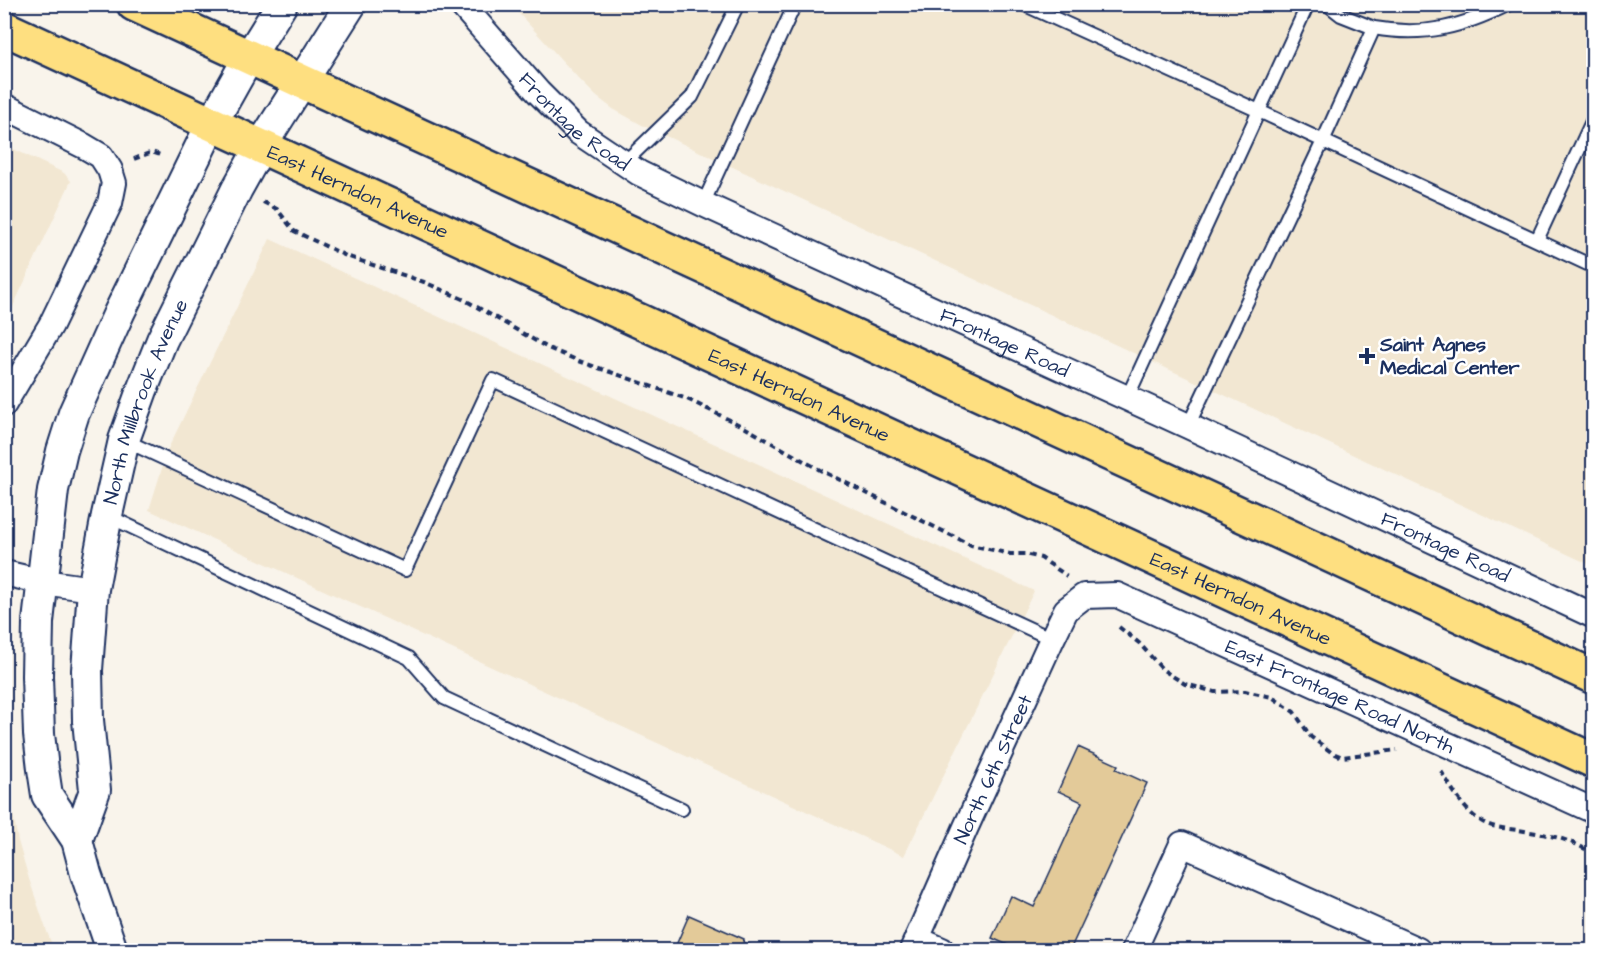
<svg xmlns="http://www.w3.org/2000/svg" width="1598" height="955" font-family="'Architects Daughter',sans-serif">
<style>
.built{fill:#f2e7d2}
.building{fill:#e3ca99;stroke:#1b2f5e;stroke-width:1.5}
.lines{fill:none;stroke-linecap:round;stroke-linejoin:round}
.service-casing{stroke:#1b2f5e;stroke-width:16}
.minor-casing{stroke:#1b2f5e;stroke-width:28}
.tertiary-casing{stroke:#1b2f5e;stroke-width:34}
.primary-casing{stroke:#1b2f5e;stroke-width:38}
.path{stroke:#1b2f5e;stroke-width:4;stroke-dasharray:6 4.5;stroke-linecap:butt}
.service{stroke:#fff;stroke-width:12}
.minor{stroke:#fff;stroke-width:24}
.tertiary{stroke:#fff;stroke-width:30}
.primary{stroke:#fedf80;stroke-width:33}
.poi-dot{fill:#1b2f5e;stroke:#fff;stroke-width:2}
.labels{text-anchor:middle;stroke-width:5;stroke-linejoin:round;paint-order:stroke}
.street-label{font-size:20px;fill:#1b2f5e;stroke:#fff}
.poi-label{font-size:20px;font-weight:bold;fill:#1b2f5e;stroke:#fff;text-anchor:start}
</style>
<rect width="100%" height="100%" fill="#f9f4eb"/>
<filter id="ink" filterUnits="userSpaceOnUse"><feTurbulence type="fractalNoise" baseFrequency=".0167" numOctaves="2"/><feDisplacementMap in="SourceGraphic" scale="12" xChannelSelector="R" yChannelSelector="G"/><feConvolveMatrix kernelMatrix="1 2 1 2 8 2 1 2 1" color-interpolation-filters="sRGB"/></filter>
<g filter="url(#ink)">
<!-- built -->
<path class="built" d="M511 5H1593V566L642 125 613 109 596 96 579 79Z
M5 145 64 173 71 181 5 324Z
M270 239 1034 591 904 856 149 510 168 449Z
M5 769 18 841 29 879 46 929 54 950H5Z"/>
<!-- building -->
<path class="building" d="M1078 747 1118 765 1116 769 1147 783 1070 950H1019L992 938 1011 896 1034 907 1082 802 1058 791Z
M689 915 744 939 743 942 762 950H674Z"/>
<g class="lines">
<defs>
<path id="service" d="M1023 4 1259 111 1594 267
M1327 4 1341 15 1374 28
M624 163 692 97 738 4
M703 204 795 4
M1537 240 1594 117
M1127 398 1308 4
M1188 426 1323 141 1374 28C1425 37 1462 27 1509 4
M124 440 405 570 493 380 1052 639
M108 516 409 658 444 698 682 809"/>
<g id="minor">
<path id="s1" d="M461 4 538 92 578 132 639 173 703 204 1188 426 1594 616"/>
<path d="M4 106 84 146 101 156 110 170 114 183 110 203 51 325 4 404"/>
<path d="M4 573 43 582 93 589"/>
<path d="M917 939 942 950"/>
<path id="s2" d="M912 950 966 827 1052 639 1066 610 1084 596 1117 595 1594 811"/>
<path d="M1134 950 1182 844 1418 950"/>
</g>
<g id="tertiary">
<path id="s3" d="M77 840 95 790 88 720 87 670 93 589 107 515 124 440 142 390 162 340 237 189 261 146 351 4"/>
<path d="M112 950 86 874 77 840 47 795 43 769 39 734 37 676 38 622 53 490 62 451 74 413 119 313 212 123 249 57 282 4"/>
</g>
<g id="primary">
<path d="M134 4 1594 677"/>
<path id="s4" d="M4 28 1594 761"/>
</g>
</defs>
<!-- service casing -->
<use href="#service" class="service-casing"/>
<!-- minor casing -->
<use href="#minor" class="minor-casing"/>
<!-- tertiary casing -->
<use href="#tertiary" class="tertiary-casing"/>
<!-- primary casing -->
<use href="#primary" class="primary-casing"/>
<!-- path -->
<path class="path" d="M134 159 152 152 163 156
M263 202 277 209 294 231 346 256 424 282 465 300 548 348 579 361 687 399 744 427 820 470 971 545 1010 554H1025L1041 558 1067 576
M1119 627 1139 643 1163 670 1185 684 1215 692 1245 691 1272 697 1294 712 1311 737 1331 752 1342 757 1397 750
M1441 771C1452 788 1461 807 1478 819 1490 828 1504 828 1518 830 1544 834 1572 838 1594 855"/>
<!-- service -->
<use href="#service" class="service"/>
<!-- minor -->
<use href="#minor" class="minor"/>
<!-- tertiary -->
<use href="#tertiary" class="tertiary"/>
<!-- primary -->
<use href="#primary" class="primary"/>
</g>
</g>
<!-- markers -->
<path class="poi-dot" d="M1364 347h6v6h6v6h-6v6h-6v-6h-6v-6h6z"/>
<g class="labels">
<!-- street labels -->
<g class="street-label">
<text dy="7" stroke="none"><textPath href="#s1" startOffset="164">Frontage Road</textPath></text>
<text dy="7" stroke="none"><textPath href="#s4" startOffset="390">East Herndon Avenue</textPath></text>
<text dy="7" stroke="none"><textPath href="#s1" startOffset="650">Frontage Road</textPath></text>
<text dy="7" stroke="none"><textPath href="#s4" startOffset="876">East Herndon Avenue</textPath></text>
<text dy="7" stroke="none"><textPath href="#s3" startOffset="450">North Millbrook Avenue</textPath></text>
<text dy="7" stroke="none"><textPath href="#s1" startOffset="1136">Frontage Road</textPath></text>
<text dy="7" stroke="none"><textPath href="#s4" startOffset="1362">East Herndon Avenue</textPath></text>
<text dy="7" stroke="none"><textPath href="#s2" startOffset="674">East Frontage Road North</textPath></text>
<text dy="7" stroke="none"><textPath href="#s2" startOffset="198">North 6th Street</textPath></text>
</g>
<!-- poi labels -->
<g class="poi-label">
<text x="1380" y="351">Saint Agnes<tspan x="1380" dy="23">Medical Center</tspan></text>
</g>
</g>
<!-- margin -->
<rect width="1598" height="955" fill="none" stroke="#fff" stroke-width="24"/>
<rect x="12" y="12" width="1574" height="931" fill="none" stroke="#1b2f5e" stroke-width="2" filter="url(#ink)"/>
</svg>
